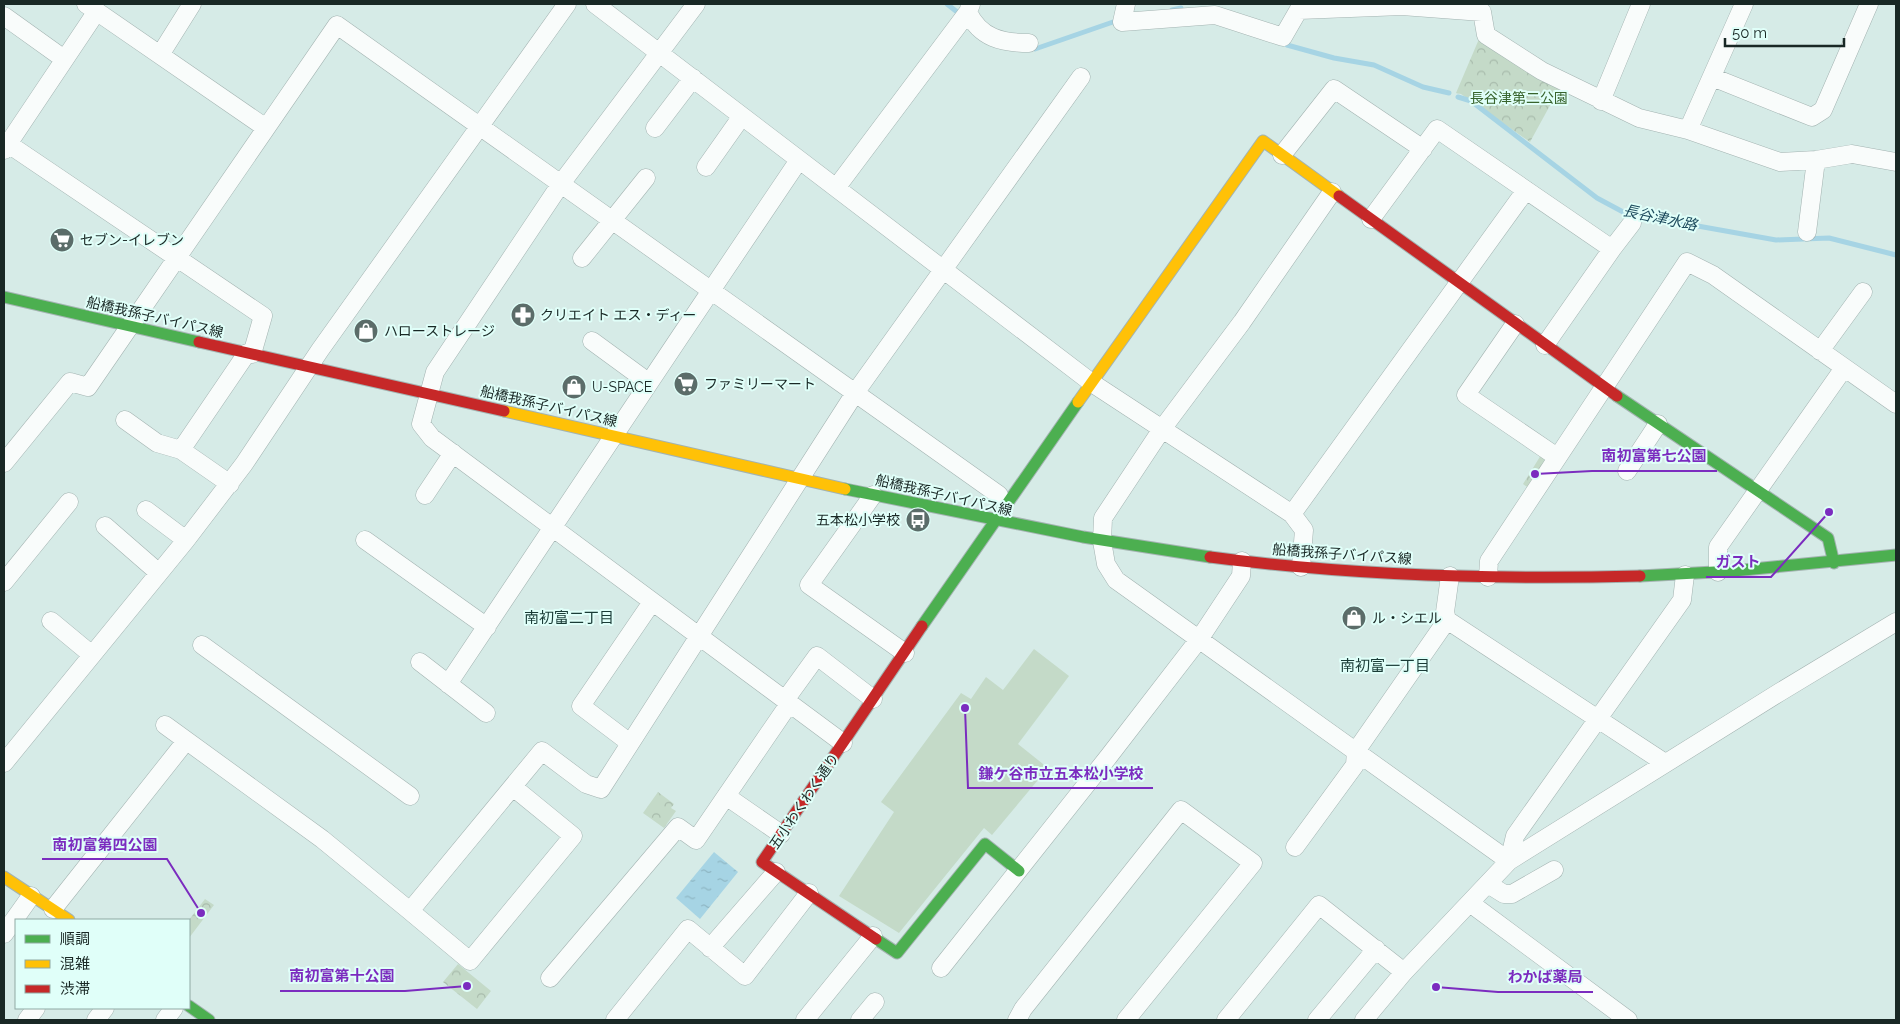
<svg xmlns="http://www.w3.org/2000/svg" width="1900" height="1024" font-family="Raleway,'Noto Sans JP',sans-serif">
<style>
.park{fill:url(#park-crowns)}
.pitch{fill:#c4dac8}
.water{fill:url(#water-ripples)}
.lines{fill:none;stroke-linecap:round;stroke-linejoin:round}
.stream{stroke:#a6d4e4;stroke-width:5}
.street-casing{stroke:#a3b3b1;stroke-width:19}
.fast-casing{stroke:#a3b3b1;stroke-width:13}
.slow-casing{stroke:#a3b3b1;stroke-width:13}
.jam-casing{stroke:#a3b3b1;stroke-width:13}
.street{stroke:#f9fcfb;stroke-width:18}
.fast{stroke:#4caf50;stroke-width:11}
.slow{stroke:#ffc107;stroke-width:11}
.jam{stroke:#c62828;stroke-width:11}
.labels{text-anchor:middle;stroke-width:4;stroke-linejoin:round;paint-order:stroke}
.park-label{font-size:14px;fill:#38642d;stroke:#e0fff9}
.poi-label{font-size:14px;fill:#192825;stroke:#e0fff9;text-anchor:start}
.street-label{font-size:14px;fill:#192825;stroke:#e0fff9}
.water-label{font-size:15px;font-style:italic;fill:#1e4c5e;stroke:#e0fff9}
.neighbourhood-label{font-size:15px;fill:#1a3c37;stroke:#e0fff9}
.leader{fill:none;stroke:#7b2cbf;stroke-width:2}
.callout-dot{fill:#7b2cbf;stroke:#e0fff9;stroke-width:2}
.callout-label{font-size:15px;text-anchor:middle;font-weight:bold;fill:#7b2cbf;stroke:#e0fff9;stroke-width:4;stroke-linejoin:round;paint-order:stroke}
</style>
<defs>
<pattern id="park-crowns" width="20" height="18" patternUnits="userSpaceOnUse" patternTransform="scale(1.25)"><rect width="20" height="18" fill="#c4dac8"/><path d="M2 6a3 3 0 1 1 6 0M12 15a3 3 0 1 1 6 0" fill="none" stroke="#a8bbac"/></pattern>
<pattern id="water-ripples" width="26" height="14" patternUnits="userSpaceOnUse" patternTransform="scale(1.25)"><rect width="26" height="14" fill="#a6d4e4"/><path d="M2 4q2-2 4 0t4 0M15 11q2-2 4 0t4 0" fill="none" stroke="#8eb6c3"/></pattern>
</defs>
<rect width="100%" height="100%" fill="#d6ebe7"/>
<!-- park -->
<path class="park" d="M1479 39 1559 89 1530 142 1461 94 1456 93Z
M1541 455 1546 458 1547 464 1530 489 1523 484Z
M658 792 674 804 671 808 676 811 664 828 643 813Z
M205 899 214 905 189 938V920Z
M458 964 491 991 477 1009 443 982Z"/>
<!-- pitch -->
<path class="pitch" d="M1034 649 1069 676 1018 744 1048 768 992 835 984 828 899 933 839 896 894 812 881 802 961 693 971 699 986 677 1003 690Z"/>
<!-- water -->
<path class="water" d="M714 852 738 872 700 919 676 898Z"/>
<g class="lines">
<!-- stream -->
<path class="stream" d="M947 4 961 15
M1172 10 1181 8
M1287 45 1334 58 1374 65 1423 87 1449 93
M1035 49 1113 22
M1458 97 1471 101 1597 198 1625 213 1776 240 1829 238 1896 255"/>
<defs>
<path id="street" d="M86 4 266 128
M595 4 1092 383 1292 514 1304 530 1301 567
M696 4 560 185 435 372 421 424 432 438 843 743
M1126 4 1122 22 1215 15 1283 37 1302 4
M1299 10 1402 6 1482 12 1486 35 1542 71 1639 118 1688 130 1780 162 1816 160 1852 154 1896 162
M968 12C980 38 1002 43 1029 43
M4 16 64 59
M160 55 192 4
M1712 77 1812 117 1823 110 1869 4
M1601 101 1641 4
M655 128 693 78
M1688 130 1744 4
M4 141 263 316 252 354
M4 150 97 11
M1282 155 1334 89 1423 149
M706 167 742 116
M836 188 968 12 971 4
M1332 192 1242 322 1162 429 1103 518 1102 541 1106 564 1116 580 1509 861 1515 836 1682 600 1685 575
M1371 219 1437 129 1612 249 1545 345
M1807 232 1816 160
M1612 249 1632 223
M582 258 646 178
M1515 324 1466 395 1557 457
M592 341 648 382
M1820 351 1863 292
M125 420 157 443 181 450 247 353
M181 450 230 484
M4 463 70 382 88 387 337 25 999 495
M1627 471 1658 424
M425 495 453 453
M873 495 809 585 905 653
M146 510 186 540
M1292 514 1526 190
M105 526 159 573
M365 540 487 627
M1718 572V547L1844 368
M1450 576 1445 612 1447 620 1665 763
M1488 577 1489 561 1687 262 1713 275 1896 404
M4 582 69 502
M51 621 92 655
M202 645 410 796
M420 662 486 713
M448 684C565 509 681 334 799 160
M165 725 322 839 410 911
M630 743 581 706 652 602
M4 763 186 540 244 464 320 350 567 4
M513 787 573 836 470 961 410 911 542 751 586 784 601 789 855 393 1081 77
M726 796 781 834
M1295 847 1355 765 1356 751 1447 620
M1488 884 1504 894H1512L1554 870
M1470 903 1628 1020
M53 909 186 741
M4 934 31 896
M710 948 776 872
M941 968 1109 756 1200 638 1241 576 1242 561
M550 978 678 827 696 840 789 704 788 696 817 656 873 699
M27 1020 36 1008
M96 1020 105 1008
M165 1020 174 1008
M615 1020 688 929 745 976 809 893
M805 1020 873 936
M860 1020 875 1002
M1017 1020 1023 1009 1181 810 1253 863 1126 1020
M1226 1020 1319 905 1404 972
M1317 1020 1376 949
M1364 1020 1404 972 1509 861 1780 692 1896 622"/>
<path id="fast" d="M4 297 199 342
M1617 396 1828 538 1834 563
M845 489 1083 537 1210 557
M1640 576 1733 571 1896 555
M922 626 1078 402
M876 939 897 953 985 844 1019 871
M189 1006 209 1020"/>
<path id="slow" d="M1078 402 1263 141 1339 196
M504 411 845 489
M4 877 69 920"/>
<path id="jam" d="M1339 196 1617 396
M199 342 504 411
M1210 557C1353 576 1496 580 1640 576
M876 939 762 862 922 626"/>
</defs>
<!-- street casing -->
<use href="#street" class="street-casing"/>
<!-- fast casing -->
<use href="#fast" class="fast-casing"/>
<!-- slow casing -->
<use href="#slow" class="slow-casing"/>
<!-- jam casing -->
<use href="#jam" class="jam-casing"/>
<!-- street -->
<use href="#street" class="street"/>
<!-- fast -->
<use href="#fast" class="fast"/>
<!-- slow -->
<use href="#slow" class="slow"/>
<!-- jam -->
<use href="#jam" class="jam"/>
</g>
<!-- icons -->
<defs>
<symbol id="supermarket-disc" viewBox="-11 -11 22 22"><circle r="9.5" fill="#5b6c69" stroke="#e0fff9"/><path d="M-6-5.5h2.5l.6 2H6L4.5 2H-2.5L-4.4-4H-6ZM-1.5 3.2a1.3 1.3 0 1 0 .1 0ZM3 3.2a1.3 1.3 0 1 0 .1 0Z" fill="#fff"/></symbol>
<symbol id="pharmacy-disc" viewBox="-11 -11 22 22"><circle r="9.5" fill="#5b6c69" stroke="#e0fff9"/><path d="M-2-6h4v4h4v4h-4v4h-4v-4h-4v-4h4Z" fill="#fff"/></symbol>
<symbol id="shop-disc" viewBox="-11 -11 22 22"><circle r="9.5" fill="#5b6c69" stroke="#e0fff9"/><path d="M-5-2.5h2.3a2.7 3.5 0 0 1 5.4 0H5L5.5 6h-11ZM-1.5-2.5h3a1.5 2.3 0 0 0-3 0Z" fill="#fff"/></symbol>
<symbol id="bus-disc" viewBox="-11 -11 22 22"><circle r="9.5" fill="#5b6c69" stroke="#e0fff9"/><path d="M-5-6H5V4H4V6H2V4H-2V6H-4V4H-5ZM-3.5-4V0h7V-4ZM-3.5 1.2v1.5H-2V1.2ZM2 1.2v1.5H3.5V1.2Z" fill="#fff"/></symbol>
</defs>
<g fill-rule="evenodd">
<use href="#supermarket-disc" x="48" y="226" width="28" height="28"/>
<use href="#pharmacy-disc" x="509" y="301" width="28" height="28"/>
<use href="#shop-disc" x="352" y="317" width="28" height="28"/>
<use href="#supermarket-disc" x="672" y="370" width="28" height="28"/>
<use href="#shop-disc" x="560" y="373" width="28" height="28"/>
<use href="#bus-disc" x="904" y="506" width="28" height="28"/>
<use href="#shop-disc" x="1340" y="604" width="28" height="28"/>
</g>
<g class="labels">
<!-- park labels -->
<g class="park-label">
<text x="1519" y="103">長谷津第二公園</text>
</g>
<!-- poi labels -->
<g class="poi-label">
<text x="80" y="245">セブン-イレブン</text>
<text x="540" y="320">クリエイト エス・ディー</text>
<text x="384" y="336">ハローストレージ</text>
<text x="704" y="389">ファミリーマート</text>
<text x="592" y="392">U-SPACE</text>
<text x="900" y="525" text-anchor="end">五本松小学校</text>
<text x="1372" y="623">ル・シエル</text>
</g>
<!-- street labels -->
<g class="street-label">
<text transform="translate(155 317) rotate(13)" y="5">船橋我孫子バイパス線</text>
<text transform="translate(549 406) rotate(13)" y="5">船橋我孫子バイパス線</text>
<text transform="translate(944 495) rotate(13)" y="5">船橋我孫子バイパス線</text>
<text transform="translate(1342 554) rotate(4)" y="5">船橋我孫子バイパス線</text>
<text transform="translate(804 801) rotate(-56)" y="5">五小わくわく通り</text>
</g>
<!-- water labels -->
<g class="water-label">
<text transform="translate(1660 218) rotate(12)" y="5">長谷津水路</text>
</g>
<!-- neighbourhood labels -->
<g class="neighbourhood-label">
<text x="569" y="623">南初富二丁目</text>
<text x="1385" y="671">南初富一丁目</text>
</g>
</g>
<!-- callouts -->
<path class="leader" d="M1535 474L1592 471H1717M1829 512L1771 577H1706M965 708L968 788H1153M201 913L167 859H42M467 986L405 991H280M1436 987L1498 992H1593"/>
<g class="callout-dot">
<circle cx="1535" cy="474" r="5"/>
<circle cx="1829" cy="512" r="5"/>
<circle cx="965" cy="708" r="5"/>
<circle cx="201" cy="913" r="5"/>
<circle cx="467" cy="986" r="5"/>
<circle cx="1436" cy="987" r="5"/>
</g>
<g class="callout-label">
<text x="1654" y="461">南初富第七公園</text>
<text x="1738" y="567">ガスト</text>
<text x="1061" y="779">鎌ケ谷市立五本松小学校</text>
<text x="105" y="850">南初富第四公園</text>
<text x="342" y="981">南初富第十公園</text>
<text x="1545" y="982">わかば薬局</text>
</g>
<!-- border -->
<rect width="1900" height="1024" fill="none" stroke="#192825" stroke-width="10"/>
<!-- legend -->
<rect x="15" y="919" width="175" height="90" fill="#e0fff9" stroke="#90a9a4"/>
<rect x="25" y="935" width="25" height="8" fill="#4caf50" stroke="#90a9a4"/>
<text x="60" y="944" font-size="15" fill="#192825">順調</text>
<rect x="25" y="960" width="25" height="8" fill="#ffc107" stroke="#90a9a4"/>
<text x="60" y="969" font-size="15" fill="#192825">混雑</text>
<rect x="25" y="985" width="25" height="8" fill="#c62828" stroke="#90a9a4"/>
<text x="60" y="994" font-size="15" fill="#192825">渋滞</text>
<!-- scale -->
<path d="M1725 38v8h119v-8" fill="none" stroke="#192825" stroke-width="2.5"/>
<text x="1732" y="38" font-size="15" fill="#192825" stroke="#e0fff9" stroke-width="4" paint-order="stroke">50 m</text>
</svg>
